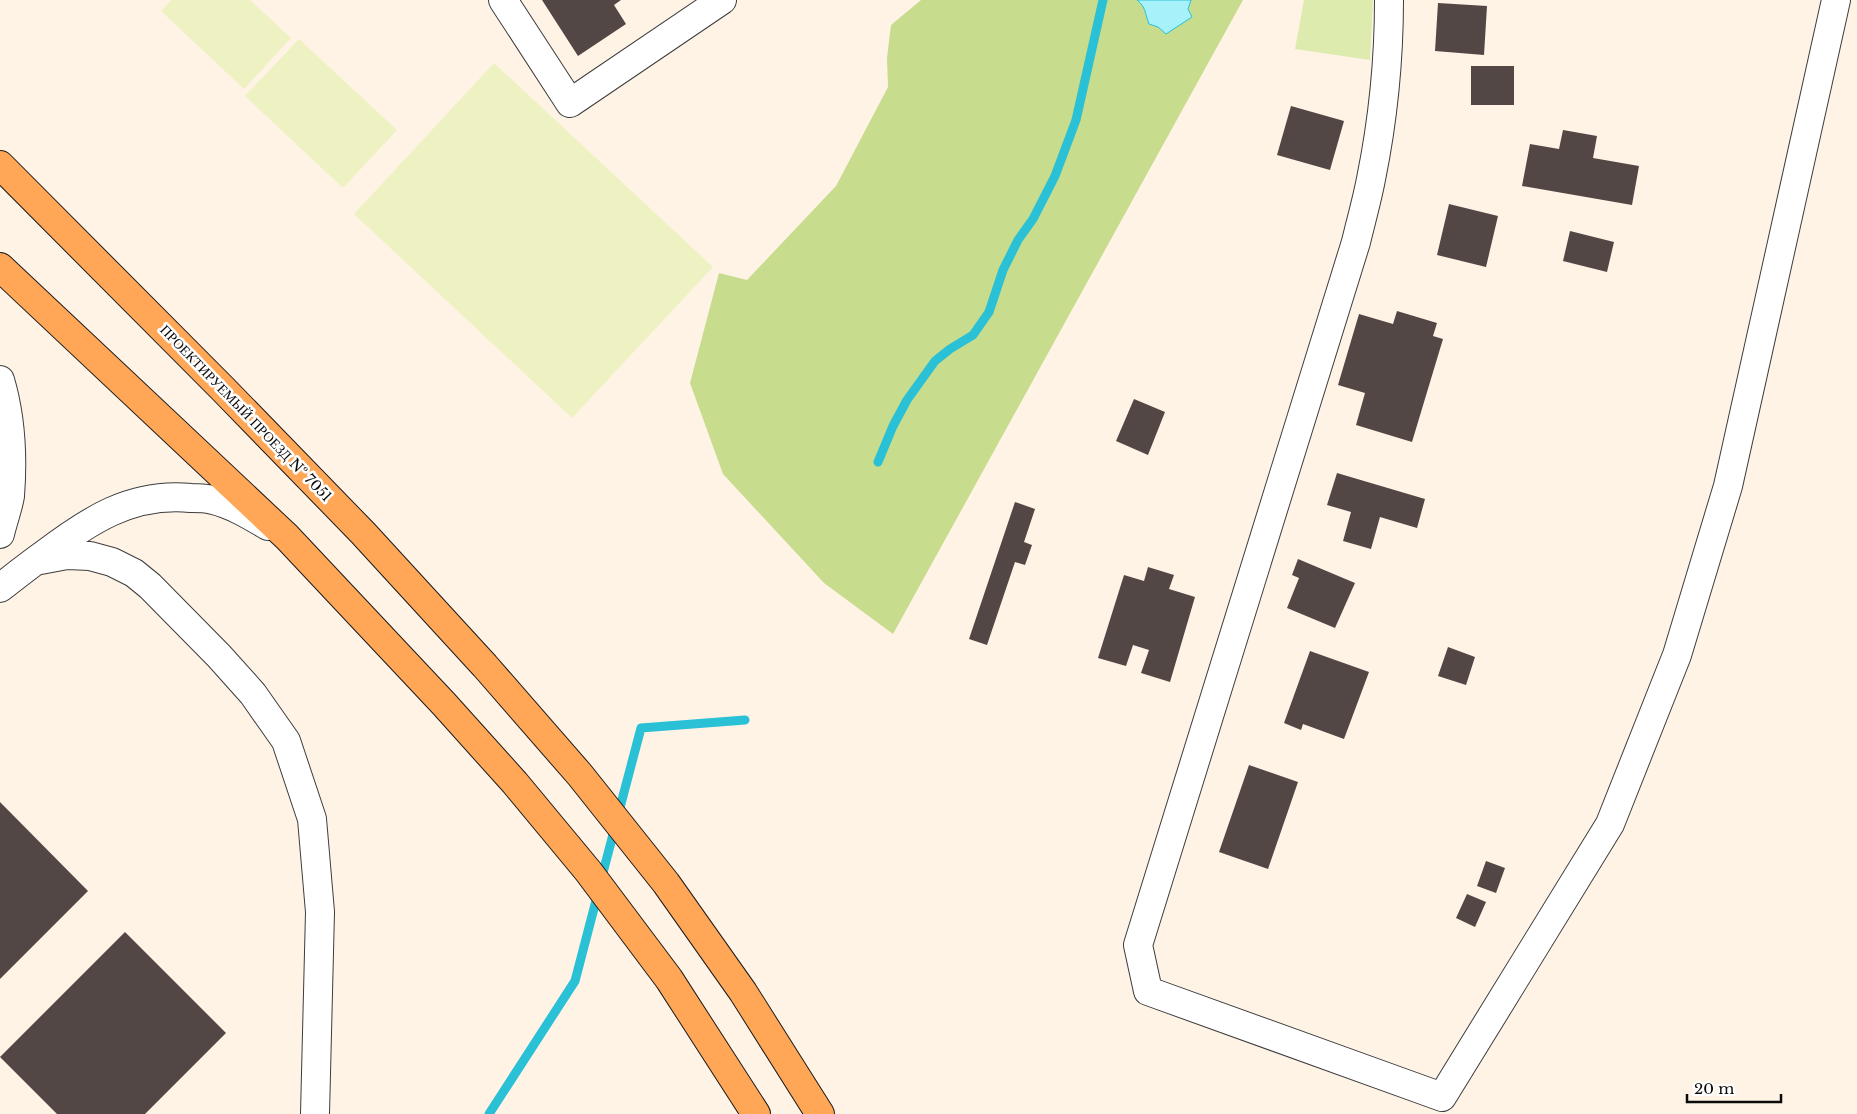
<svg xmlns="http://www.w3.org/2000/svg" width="1857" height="1114" font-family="'Libre Baskerville',serif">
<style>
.green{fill:#deebae}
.forest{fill:#c7dc8d}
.pitch{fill:#eef1c1}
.water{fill:#a7f2fa;stroke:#2ac0d5}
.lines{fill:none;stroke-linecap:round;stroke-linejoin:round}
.stream{stroke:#2ac0d5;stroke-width:9}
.building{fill:#534745}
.minor-casing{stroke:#3d3d3d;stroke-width:30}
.major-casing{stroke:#1b1b1b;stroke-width:30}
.minor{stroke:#fff;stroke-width:28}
.major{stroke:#ffa756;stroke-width:28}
.labels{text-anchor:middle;stroke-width:5;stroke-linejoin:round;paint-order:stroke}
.street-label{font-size:14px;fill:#0a0a0a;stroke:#fff}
</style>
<rect width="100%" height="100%" fill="#fff3e6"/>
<!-- green -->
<path class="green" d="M1304 0H1373L1370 60 1295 49Z"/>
<!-- forest -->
<path class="forest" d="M921 0H1243L893 634 824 583 723 474 690 383 719 273 747 280 836 186 888 87 887 58 891 25Z"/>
<!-- pitch -->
<path class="pitch" d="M171 0H250L291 38 244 89 161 11Z
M299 39 397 130 343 188 245 96Z
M494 63 713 267 572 418 354 214Z"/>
<!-- water -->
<path class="water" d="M1137 0H1191L1188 9 1192 17 1166 34 1158 27 1149 24C1145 14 1146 7 1137 0Z"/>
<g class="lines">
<!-- stream -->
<path class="stream" d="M878 462 893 426 907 400 935 361 950 349 973 335 989 312 1003 270 1018 240 1033 219 1055 176 1076 120 1103 0
M618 815 641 728 745 720
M601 880 615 827
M489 1114 575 981 598 893"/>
</g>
<!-- building -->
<path class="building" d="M542 0H621L614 5 626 24 578 56Z
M1438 3 1487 6 1484 55 1435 51Z
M1471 66H1514V105H1471Z
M1291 106 1344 121 1330 170 1277 155Z
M1563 130 1597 136 1593 158 1639 166 1632 205 1522 186 1530 144 1559 149Z
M1449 204 1498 216 1486 267 1437 255Z
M1570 231 1614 242 1607 272 1563 261Z
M1397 311 1437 323 1433 336 1443 339 1412 442 1356 425 1365 393 1338 385 1359 314 1393 324Z
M1134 399 1165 412 1148 455 1116 441Z
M1337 473 1425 499 1417 528 1380 517 1371 549 1343 541 1351 512 1327 505Z
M1015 502 1035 509 1024 542 1032 545 1025 565 1015 562 987 645 969 639Z
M1298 559 1355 583 1335 628 1287 608 1299 578 1292 575Z
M1148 567 1174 575 1169 589 1195 597 1170 682 1141 673 1149 650 1133 645 1126 666 1098 658 1124 575 1144 581Z
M1448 647 1475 657 1466 685 1438 676Z
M1310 651 1369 672 1344 739 1303 724 1301 730 1284 723Z
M1249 765 1298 782 1268 869 1219 852Z
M0 802 88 891 0 979Z
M1486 861 1505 868 1496 893 1477 886Z
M1467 894 1486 902 1475 927 1456 918Z
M125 932 226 1033 145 1114H57L0 1057Z"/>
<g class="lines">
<defs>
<path id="minor" d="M503 0 570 103 722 0
M1389 0C1389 60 1383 120 1371 179 1367 200 1361 221 1356 242L1138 945 1148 991 1442 1097 1610 824 1677 655 1728 486 1836 0
M0 380C11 417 13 457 10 496 8 508 3 521 0 534
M35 561 67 555 90 556 112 562 134 573 150 586 219 656 253 694 286 741 312 819 320 912 315 1114
M0 588C14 577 28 566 42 556 88 521 131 492 191 498 198 498 206 498 213 500 233 505 251 516 268 526"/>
<path id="major" d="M0 165 223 389 363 533 485 666 580 775 666 883 743 992 820 1114
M0 267 287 537 444 704 515 783 588 871 669 979 756 1114"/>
</defs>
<!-- minor casing -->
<use href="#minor" class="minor-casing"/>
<!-- major casing -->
<use href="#major" class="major-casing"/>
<!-- minor -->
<use href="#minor" class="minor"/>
<!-- major -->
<use href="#major" class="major"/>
</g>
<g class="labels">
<!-- street labels -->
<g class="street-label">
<text transform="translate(246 413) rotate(46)" y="5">ПРОЕКТИРУЕМЫЙ ПРОЕЗД № 7051</text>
</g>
</g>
<!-- scale -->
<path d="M1687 1094v8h94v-8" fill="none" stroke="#0a0a0a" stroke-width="2.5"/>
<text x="1694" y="1094" font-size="15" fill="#0a0a0a" stroke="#ffffff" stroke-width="4" paint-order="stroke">20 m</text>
</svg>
